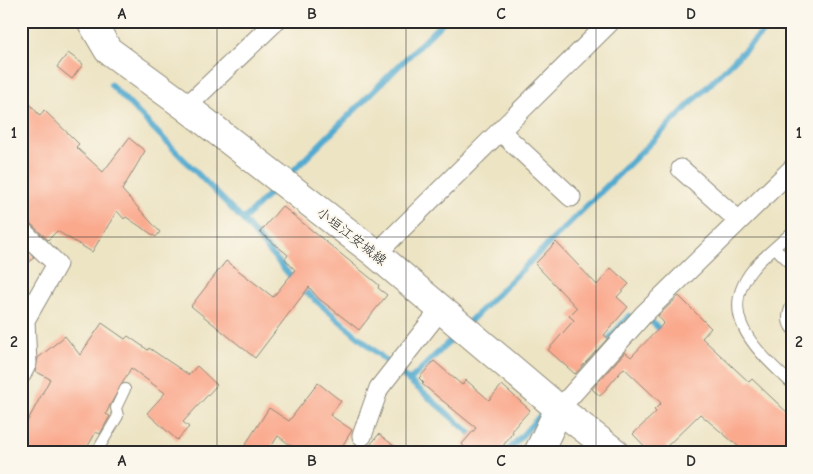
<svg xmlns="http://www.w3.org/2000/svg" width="813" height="474" font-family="'Comic Neue','Klee One',sans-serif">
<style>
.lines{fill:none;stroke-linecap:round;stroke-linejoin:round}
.stream{stroke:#52aacf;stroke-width:6}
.building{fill:#faa98d}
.lane-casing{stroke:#8c8878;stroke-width:12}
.street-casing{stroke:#8c8878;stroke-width:21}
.secondary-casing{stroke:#8c8878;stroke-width:30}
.lane{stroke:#fff;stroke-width:10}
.street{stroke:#fff;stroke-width:19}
.secondary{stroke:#fff;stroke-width:28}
.grid{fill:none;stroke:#2b2b2b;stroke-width:1;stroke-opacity:0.55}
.labels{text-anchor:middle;stroke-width:4;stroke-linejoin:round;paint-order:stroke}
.street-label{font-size:14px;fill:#2b2b2b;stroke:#fbf7ec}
.neatline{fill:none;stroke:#2b2b2b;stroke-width:2}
.grid-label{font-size:16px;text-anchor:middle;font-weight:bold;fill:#2b2b2b}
</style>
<rect width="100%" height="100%" fill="#fbf7ec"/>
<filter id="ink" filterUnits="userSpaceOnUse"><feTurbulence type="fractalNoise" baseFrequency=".02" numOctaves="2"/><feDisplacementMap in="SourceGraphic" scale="10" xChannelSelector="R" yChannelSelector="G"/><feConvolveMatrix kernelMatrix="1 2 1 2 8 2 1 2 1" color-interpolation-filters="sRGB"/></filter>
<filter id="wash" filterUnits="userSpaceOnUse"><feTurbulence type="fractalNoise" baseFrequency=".0096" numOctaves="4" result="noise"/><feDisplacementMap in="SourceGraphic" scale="20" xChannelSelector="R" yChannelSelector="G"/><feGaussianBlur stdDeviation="1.12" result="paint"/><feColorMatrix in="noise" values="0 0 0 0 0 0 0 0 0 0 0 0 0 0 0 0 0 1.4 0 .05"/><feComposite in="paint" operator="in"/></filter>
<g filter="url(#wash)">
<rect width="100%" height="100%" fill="#ede4c4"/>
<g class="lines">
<!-- stream -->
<path class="stream" d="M111 85 243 220 298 285 477 439
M287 177 444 21
M243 220 278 185
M651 321 663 333
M467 324 774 21
M610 338 629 316
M409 381 458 333
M506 453 539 417"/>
</g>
<g id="blocks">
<!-- building -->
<path class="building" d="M68 53 83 64 72 79 57 67Z
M21 93 40 116 44 110 79 144 76 147 103 172 129 138 145 151 122 190 160 232 156 237 126 217 124 219 117 211 92 252 57 231 48 240 29 222 21 219Z
M282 206 379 285 378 288 387 295 359 330 318 298 309 287 255 358 191 306 226 261 273 297 295 270 285 259 288 255 260 232Z
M556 242 597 285 611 268 629 284 617 297 628 307 604 335 608 338 575 374 548 350 574 320 569 316 577 308 535 264Z
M21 246 34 257 21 272Z
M679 296 711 328 702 338 749 382 752 379 792 417V453H746L700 414 660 453H651L633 434 656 412 654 410 661 403 624 368 600 396 592 389 625 352 631 357 664 323 658 316Z
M102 323 125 339 128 336 148 350 149 348 189 375 197 366 217 385 183 422 189 427 177 440 147 413 165 393 131 368 110 405 106 414 110 416 100 434 96 432 84 453H21V436L27 422 50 379 35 371 38 358 65 336 80 355Z
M434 361 462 385 466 380 489 400 502 385 530 410 512 430 513 432 498 453H469L462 444 476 428 422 384 424 383 419 378Z
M318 383 341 401 330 415 352 430 338 453H301L278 436 267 453H240L269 408 289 421Z
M379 434 403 453H364Z"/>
</g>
</g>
<g filter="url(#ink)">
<use href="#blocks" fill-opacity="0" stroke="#8c8878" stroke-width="1"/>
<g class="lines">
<defs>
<path id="lane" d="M792 232C781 242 769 252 758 263 712 312 755 349 792 384
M775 248 792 265
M792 304C788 312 786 322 792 329
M96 453 118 416 116 408 125 389"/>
<path id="street" d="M186 107 276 21
M500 131 571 197
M681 169 739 221
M21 230 57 264 25 320 27 363 21 375
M376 254 611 21
M559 409 643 315 792 169
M362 436 379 388 441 309"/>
<path id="secondary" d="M91 21 108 50 186 107 376 254 559 409 616 453
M538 453 559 409"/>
</defs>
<!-- lane casing -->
<use href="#lane" class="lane-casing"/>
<!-- street casing -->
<use href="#street" class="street-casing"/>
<!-- secondary casing -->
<use href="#secondary" class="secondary-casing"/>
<!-- lane -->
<use href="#lane" class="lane"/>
<!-- street -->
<use href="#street" class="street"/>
<!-- secondary -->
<use href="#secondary" class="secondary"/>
</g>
</g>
<!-- grid -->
<path class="grid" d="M217 21V453M406 21V453M596 21V453M21 237H792"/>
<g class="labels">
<!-- street labels -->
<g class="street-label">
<text transform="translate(352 236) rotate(38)" y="5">小垣江安城線</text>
</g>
</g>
<!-- margin -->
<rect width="813" height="474" fill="none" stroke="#fbf7ec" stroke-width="55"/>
<rect x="28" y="28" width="758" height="418" class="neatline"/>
<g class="grid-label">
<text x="122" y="19">A</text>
<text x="312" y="19">B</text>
<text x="501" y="19">C</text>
<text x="691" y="19">D</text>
<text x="14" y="138">1</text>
<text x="799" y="138">1</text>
<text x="14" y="347">2</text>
<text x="799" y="347">2</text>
<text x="122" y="466">A</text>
<text x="312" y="466">B</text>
<text x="501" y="466">C</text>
<text x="691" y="466">D</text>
</g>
</svg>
